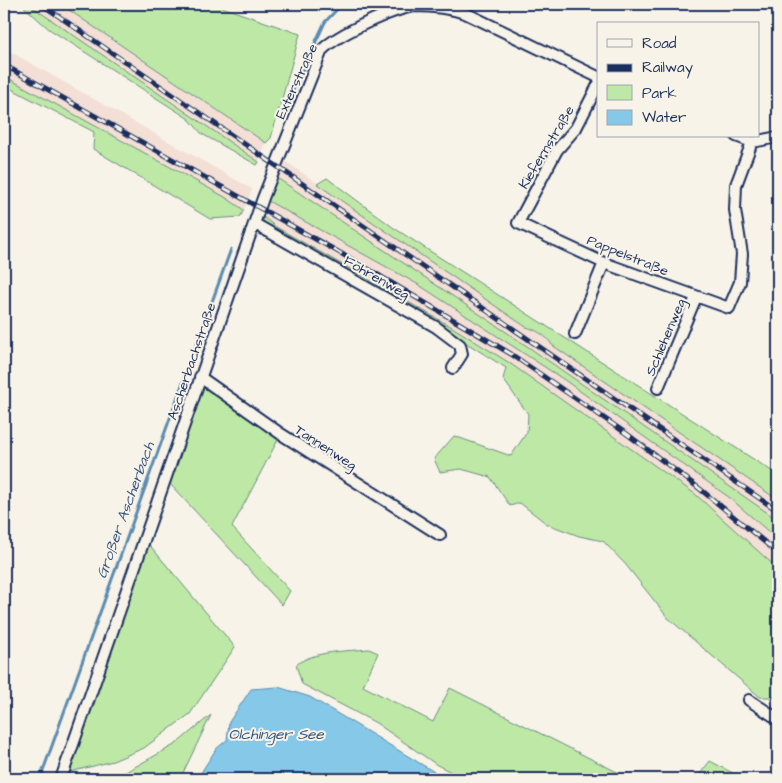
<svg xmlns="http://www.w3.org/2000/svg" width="782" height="783" font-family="'Architects Daughter',sans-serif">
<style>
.built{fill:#f3dfd5}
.green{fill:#bee8a5;stroke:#6c8c82}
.water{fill:#86c8e7;stroke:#5b8bb0}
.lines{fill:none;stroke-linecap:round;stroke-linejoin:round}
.stream{stroke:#5b8bb0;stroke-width:3}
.street-casing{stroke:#1b2f5e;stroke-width:14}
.street{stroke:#f7f3e8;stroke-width:10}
.rail-casing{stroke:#1b2f5e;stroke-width:5}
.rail{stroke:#f7f3e8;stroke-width:3;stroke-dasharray:9;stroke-linecap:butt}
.labels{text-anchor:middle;stroke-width:4;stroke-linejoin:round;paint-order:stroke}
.street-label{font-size:14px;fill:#1b2f5e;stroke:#f7f3e8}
.water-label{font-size:15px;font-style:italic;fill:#365580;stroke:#f7f3e8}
</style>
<rect width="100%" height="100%" fill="#f7f3e8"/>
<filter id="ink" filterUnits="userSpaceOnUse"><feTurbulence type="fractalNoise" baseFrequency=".02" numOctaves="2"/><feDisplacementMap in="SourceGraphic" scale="10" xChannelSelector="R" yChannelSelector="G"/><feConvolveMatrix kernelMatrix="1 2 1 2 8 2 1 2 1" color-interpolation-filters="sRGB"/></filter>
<g filter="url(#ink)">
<!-- built -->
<path class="built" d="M28 4H60L266 143 259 162Z
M4 48 252 189 244 210 225 197 4 76Z
M282 159 526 327 531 328 550 341 552 345 778 500V520L524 344 277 178Z
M268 201 419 285 563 379 730 498 778 540V569L695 494 508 362 452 327 276 227 263 217Z"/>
<!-- green -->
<path class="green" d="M21 4H28L259 162 257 165 202 134 189 119 49 29Z
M60 4H213L300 34 271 138 266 143Z
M4 76 225 197 244 210 240 217 210 219 93 149 94 132 4 85Z
M277 178 524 344 778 520V540L730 498 563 379 419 285 268 201Z
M327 178 394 228 778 475V500L552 345C548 337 535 329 526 327L317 184Z
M263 217 276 227 452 327 508 362 695 494 778 569V697H760L668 618 626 565 603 541 579 536 547 524 520 503 510 506 490 477 461 469 440 472 434 459 454 436 511 456 527 432 528 414 503 379 506 368 449 332 264 225Z
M204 382 281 434 232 527 290 591 282 605 169 483Z
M147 542 235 647 190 714 144 748 113 761 66 773Z
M369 649 378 653 363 686 433 722 450 688 631 779H465L437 765 376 723 302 684 296 665C312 651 348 651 369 649Z
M211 715 180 779H113L176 744Z
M710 761 744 779H696Z"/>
<!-- water -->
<path class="water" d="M278 687 310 697 446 779H197L216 749 227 740 229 722 251 689Z"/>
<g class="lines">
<!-- stream -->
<path class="stream" d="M286 105 325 22 342 4
M40 779 231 249"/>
<defs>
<path id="street" d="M598 85 576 128 557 150 518 223 604 263 729 308 740 282 742 254 735 210 736 185 752 142
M736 136 752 142 778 137
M255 224 436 327 460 345 462 354 453 368
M575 334 604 263
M200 377 281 434 440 535
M658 388 696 297
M749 700 778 719
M61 779 263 198 322 50C338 34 394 8 416 6 433 6 449 8 465 13L598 77"/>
</defs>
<!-- street casing -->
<use href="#street" class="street-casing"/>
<!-- street -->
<use href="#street" class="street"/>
<defs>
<path id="rail" d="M41 4 778 511
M4 65 358 263 511 354 627 434 700 489 778 553"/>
</defs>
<!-- rail casing -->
<use href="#rail" class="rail-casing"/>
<!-- rail -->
<use href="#rail" class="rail"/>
</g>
</g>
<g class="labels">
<!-- street labels -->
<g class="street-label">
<text transform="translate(296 81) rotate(-65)" y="5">Exterstraße</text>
<text transform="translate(546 147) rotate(-59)" y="5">Kiefernstraße</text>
<text transform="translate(628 255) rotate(22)" y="5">Pappelstraße</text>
<text transform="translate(377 277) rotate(30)" y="5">Föhrenweg</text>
<text transform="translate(665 337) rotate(-67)" y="5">Schlehenweg</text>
<text transform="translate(191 361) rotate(-71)" y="5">Ascherbachstraße</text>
<text transform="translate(326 447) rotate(33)" y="5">Tannenweg</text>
</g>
<!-- water labels -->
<g class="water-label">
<text transform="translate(125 510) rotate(-70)" y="5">Großer Ascherbach</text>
<text x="276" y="739">Olchinger See</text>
</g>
</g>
<!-- margin -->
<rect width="782" height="783" fill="none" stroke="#f7f3e8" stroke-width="20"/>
<rect x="10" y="10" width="762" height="763" fill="none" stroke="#1b2f5e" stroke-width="2" filter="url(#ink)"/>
<!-- legend -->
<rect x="597" y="22" width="162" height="115" fill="#f7f3e8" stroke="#9fa5b1"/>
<rect x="607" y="39" width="25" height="8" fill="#f7f3e8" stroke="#9fa5b1"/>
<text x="642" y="48" font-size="15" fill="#1b2f5e">Road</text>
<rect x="607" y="64" width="25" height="8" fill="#1b2f5e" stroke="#9fa5b1"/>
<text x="642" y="72" font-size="15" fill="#1b2f5e">Railway</text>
<rect x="607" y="85" width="25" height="15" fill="#bee8a5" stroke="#9fa5b1"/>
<text x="642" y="98" font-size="15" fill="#1b2f5e">Park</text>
<rect x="607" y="110" width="25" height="15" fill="#86c8e7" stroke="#9fa5b1"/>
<text x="642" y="122" font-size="15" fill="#1b2f5e">Water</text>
</svg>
